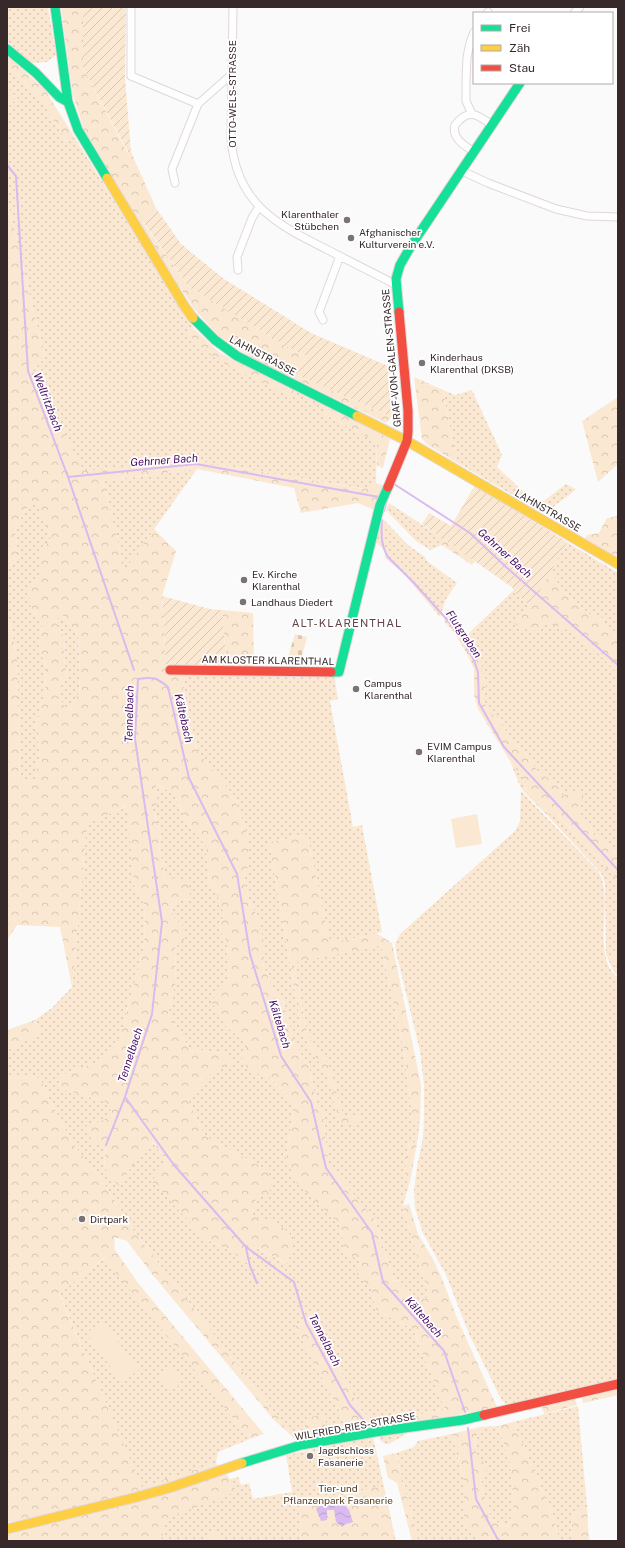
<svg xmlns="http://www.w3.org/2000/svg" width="625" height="1548" font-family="'Public Sans',sans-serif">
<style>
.grass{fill:url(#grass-dots)}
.forest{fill:url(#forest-crowns);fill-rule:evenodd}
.cemetery{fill:url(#cemetery-stones)}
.garden{fill:url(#garden-furrows)}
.pitch{fill:#fbe8d2}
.water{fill:url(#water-waves)}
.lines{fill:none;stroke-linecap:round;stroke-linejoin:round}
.stream{stroke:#d9bbf0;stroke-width:2}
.street-casing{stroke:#e0d7d8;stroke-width:9}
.fast-casing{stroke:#e0d7d8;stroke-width:11}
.slow-casing{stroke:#e0d7d8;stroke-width:11}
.jam-casing{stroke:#e0d7d8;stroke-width:11}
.street{stroke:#fefefe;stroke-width:7}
.fast{stroke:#16e098;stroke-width:9}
.slow{stroke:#ffcf43;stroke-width:9}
.jam{stroke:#f24e42;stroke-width:9}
.poi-dot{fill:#7b7273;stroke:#fff;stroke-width:1.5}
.labels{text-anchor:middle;stroke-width:3.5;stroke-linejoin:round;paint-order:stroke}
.street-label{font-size:10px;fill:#37292a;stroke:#fff}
.poi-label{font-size:10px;fill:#37292a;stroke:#fff;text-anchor:start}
.park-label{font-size:10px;fill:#594021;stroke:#fff}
.water-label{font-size:11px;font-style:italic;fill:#460a64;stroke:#fff}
.neighbourhood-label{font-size:11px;letter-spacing:1px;fill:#624246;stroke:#fff}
</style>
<defs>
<pattern id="grass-dots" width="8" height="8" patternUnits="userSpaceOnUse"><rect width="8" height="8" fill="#fbe8d2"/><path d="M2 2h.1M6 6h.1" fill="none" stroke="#d8c7b4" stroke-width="1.8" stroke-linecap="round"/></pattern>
<pattern id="forest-crowns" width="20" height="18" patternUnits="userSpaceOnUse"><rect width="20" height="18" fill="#fbe8d2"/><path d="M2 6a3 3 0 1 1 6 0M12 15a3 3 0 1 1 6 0" fill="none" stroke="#d8c7b4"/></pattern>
<pattern id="cemetery-stones" width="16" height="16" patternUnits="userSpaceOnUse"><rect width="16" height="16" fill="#fbe8d2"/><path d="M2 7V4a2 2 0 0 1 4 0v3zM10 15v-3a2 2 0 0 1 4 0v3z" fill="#d8c7b4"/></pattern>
<pattern id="garden-furrows" width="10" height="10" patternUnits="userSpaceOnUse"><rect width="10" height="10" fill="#fbe8d2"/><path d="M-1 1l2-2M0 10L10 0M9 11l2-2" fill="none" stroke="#d8c7b4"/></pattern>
<pattern id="water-waves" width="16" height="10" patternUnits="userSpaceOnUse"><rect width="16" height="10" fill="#d9bbf0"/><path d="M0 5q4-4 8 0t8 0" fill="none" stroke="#bba1ce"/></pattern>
</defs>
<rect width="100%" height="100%" fill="#fafafa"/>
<!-- grass -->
<path class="grass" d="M7 7H48L56 55 47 62 31 63 7 41Z
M7 64 39 97 67 142 75 138 194 329 187 333 292 397 295 391 328 407 324 414 377 442 376 483 365 489 198 461 84 472 32 371 45 358 7 199V107L18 99 7 87Z
M443 390 455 395 472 390 502 455 497 467 529 497 541 503 566 484 576 489C566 499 554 503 547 515L456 462Z
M197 469 125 570 103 481Z
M36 500 51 539 39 551V577L30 605 42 626 38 643 46 668 45 695 35 724 40 752 35 780 20 782 17 657 7 607V567L19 560 15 530 25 510Z
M389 503 445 540 442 545 430 550 415 540 386 510Z
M383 519 408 545 425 557 427 561 457 583 446 599 440 617 404 574 385 558V550L375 542Z
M567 542 618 573V640L608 631 602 617 589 614 564 592 550 572Z
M513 591 531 607 514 623C525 623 537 622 548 623 574 627 601 655 618 674V854L604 839 594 835 591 826 581 817V810L578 807 579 789 562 797 561 788 537 770 524 752 510 738 497 715 490 714 483 700 486 683 482 673V658L476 648 466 652 455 634 444 621 448 609 468 634Z
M62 614 78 636 80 675 79 693 68 710 56 695 67 675 64 661 65 639 55 621Z
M190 674 334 675 338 699 330 701 353 827 362 825 382 932 363 937 330 942 307 835 269 842 302 1033 328 1078 340 1125 358 1116 344 1119 329 1066 307 1033 294 962 381 945 404 1050 413 1123 420 1121 417 1143 409 1142 404 1180 410 1182 403 1206 429 1297 418 1301 399 1280 394 1281 375 1220 328 1164 323 1112 317 1106 309 1067 294 1043 283 1000 274 991 262 962 258 917 250 903 244 878 249 864V840L234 796 202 757 193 742 183 683Z
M510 761 526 781 524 792 520 786Z
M156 784 174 794 189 826 206 846 209 884 216 890 224 914 219 929 227 942 229 981 225 1025 241 1039 247 1046 250 1071 268 1076 295 1104 286 1157 296 1182 341 1226 343 1254 360 1259 357 1275 372 1290 376 1310 413 1329 445 1409 414 1416 416 1423 379 1426 360 1409 315 1321 295 1326 341 1414 345 1431 326 1434 325 1415 308 1417 306 1437 294 1438 136 1234 101 1179 73 1144 48 1097 40 1078 7 1077V1051L40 1033 35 1020 52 1008 72 987 87 823 128 806 134 885 145 906 144 946 120 1038 95 1063 60 1076 59 1088 106 1102 114 1116 84 1128 106 1145 104 1167 119 1186 127 1173 152 1142 167 1161 205 1239 233 1252 247 1265 253 1246 287 1264 276 1221 252 1218 256 1199 267 1170 205 1136 187 1098 212 1072 222 1053 190 1049 168 1014 176 981 175 948 184 928 173 917 171 908 181 899 190 900 165 877 159 846 161 834 152 807Z
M521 791 598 871C616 900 589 954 618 978V1380L507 1405 501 1399 469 1334 446 1275 423 1233 415 1208 414 1190 417 1167 423 1138 424 1116V1085L420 1051 396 952 395 944 400 934 515 831 520 821Z
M546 814H557L618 881V952L611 955 610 961 618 968V976L614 972 606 955 605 883 601 873Z
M105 1258 250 1439 218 1452 216 1463 142 1488 59 1293Z
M578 1406 587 1507 572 1515 571 1541H559L553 1514 513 1422Z
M498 1426 510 1463 513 1496 514 1509 508 1527 490 1519 489 1505 483 1494 481 1477 474 1449 479 1427Z
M411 1431 389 1444H385L379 1439V1435Z
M452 1434 464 1482V1526L479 1541H418L396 1453 414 1447 418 1441Z
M373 1437 396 1541H15L57 1531 238 1477 241 1485 249 1483 253 1499 292 1492 286 1455Z"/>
<!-- forest -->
<path class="forest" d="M61 7H83V68L127 152H131L156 208 142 221 189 287 286 346 306 356 297 375 392 417 386 423 256 360 219 336 195 310 164 263 85 133 73 95Z
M7 55 45 90 75 138 67 142 39 97 7 64Z
M7 87 18 99 7 107Z
M7 199 45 358 32 371 84 471 198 461 364 489 376 483 385 486 375 510 358 503 301 513 294 488 197 469 103 481 125 569 154 529 176 551 162 596 166 667 190 674 183 683 193 742 202 757 234 796 249 840V864L244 878 250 903 258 917 266 952 262 962 274 991 283 1000 294 1043 309 1067 317 1106 323 1112 328 1163 375 1220 394 1281 399 1280 418 1301 429 1297 403 1206 409 1204 418 1234 433 1259 441 1276 457 1318 497 1407 416 1423 414 1416 445 1409 413 1329 376 1310 372 1290 357 1275 360 1259 343 1254 341 1226 296 1182 286 1158 295 1104 268 1076 250 1072 241 1057 247 1046 241 1039 225 1025 211 1001 229 981 227 942 219 929 224 914 216 891 209 884 206 846 189 826 174 794 156 784 158 804 152 807 161 834 159 846 165 877 187 880 191 900 181 899 171 908 173 917 184 928V940L175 948 176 981 168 1014 190 1049 222 1053 229 1056 231 1063 212 1072 187 1098 205 1136 267 1170 272 1183 269 1194 256 1199 252 1217 276 1221 294 1238 288 1264 253 1246 247 1265 233 1252 205 1239 152 1181 167 1161 153 1142 127 1173 119 1187 104 1167 106 1145 94 1144 84 1127 114 1116 106 1102 59 1088 60 1076 95 1063 120 1038 144 946 145 906 134 885 127 806 87 824 72 987 60 927 17 925 7 940V606L17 657 20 782 35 780 40 752 35 724 45 695 46 668 38 643 42 626 30 605 29 589 39 577V551L51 539 36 501 25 510 15 530 19 560 7 567ZM62 614 78 636 80 675 79 693 68 710 56 695 67 675 64 661 65 639 55 621Z
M194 329 220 353 295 391 292 398 216 359 187 333Z
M414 377 443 390 456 462 428 445 422 439Z
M618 397V464L598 482 582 421Z
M328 407 390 439 383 468 377 466V442L324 414Z
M618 516V559L586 540 585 538 587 535 599 533 607 518Z
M445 540 475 561 472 565 442 545Z
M550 572 564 592 589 614 602 616 608 631 618 640V674L600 655 566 629 548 623 532 632 513 623 531 607Z
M222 610 253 613 254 667H227Z
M476 647 482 658V673L486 683 483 700 490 714 497 715 510 738 524 752 537 770 561 788 562 796 579 789 584 794 578 807 581 810V817L591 826 594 835 604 839 618 854V881L557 814H546L524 792 526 781 510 761 478 709 474 696V669L466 652Z
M307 835 330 942 363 937 376 933 392 943 421 1085 420 1121 413 1123 404 1050 381 945 294 963 307 1033 329 1066 344 1118 359 1116V1122L340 1125 328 1078 302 1033 269 842Z
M618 952V968L610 961 611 955Z
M35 1020 40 1033 7 1051V1030Z
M7 1077 40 1078 48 1097 73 1144 101 1179 136 1234 294 1438 274 1420 152 1274 127 1241 114 1237 115 1250 138 1283 264 1434 250 1439 104 1258 59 1294 142 1487 216 1463 220 1467 128 1497 7 1523Z
M409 1142 417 1143 410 1182 404 1180Z
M315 1321 360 1409 379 1426 345 1431 341 1414 295 1326Z
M618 1389V1395L583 1403 582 1398Z
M575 1399 577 1405 544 1414 542 1406Z
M325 1415 326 1434 306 1437 308 1417Z
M513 1422 553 1514 559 1541H479L464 1526V1482L452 1434 479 1427 474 1449 488 1468 481 1477 483 1494 489 1505 490 1519 508 1527 514 1509 513 1496 510 1463 498 1426Z
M396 1453 418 1541H412L397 1483 388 1478 383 1456Z
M226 1474 232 1481 236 1492 167 1518 161 1541H7V1532L141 1501Z
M381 1485 395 1541H300L299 1508 345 1496 342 1486 362 1490Z
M587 1507 589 1539 592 1541H571L572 1515Z
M215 1532 223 1541H201Z"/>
<!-- cemetery -->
<path class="cemetery" d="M295 634 307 637 299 667H285Z"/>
<!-- garden -->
<path class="garden" d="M83 7H126L125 78 131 152H128L83 68Z
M156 208 181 244 224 279 311 333 388 366 392 417 297 375 306 356 286 346 189 287 142 220Z
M475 485 567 542 531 607 513 591V588L422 524 429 513 451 526Z
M162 596 210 609 222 610 227 667H166Z"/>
<!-- pitch -->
<path class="pitch" d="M477 814 482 844 456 848 451 819Z
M103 1321 139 1370 122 1383 86 1333Z
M161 1379a10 10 0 1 1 20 0a10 10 0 1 1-20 0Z"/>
<!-- water -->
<path class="water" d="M275 998 280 1007 277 1013C272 1010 271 1007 271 1001Z
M279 1017 284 1026 281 1032C277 1028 276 1025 276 1019Z
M337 1500H340L349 1510 353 1522 346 1524 342 1527 336 1522 334 1510H327V1520L321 1521 316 1509 321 1505Z"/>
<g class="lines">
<!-- stream -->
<path class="stream" d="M7 165 16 176 28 371 68 477 134 670
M68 477 196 464 379 497
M393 485 394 484 470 533 506 567 618 665
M384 511 387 500
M382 520C381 534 381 546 388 557L414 583 450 623 462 639 473 658 478 672 479 703 504 747 618 870
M106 1145 125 1097
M246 1248 250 1266 257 1283
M367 1424 350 1405 306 1323 294 1282 246 1247 174 1165 125 1097 152 1014 162 922 135 739 138 679C153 677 156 677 168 687L189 778 237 874 250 954 281 1056 311 1102 326 1168 372 1233 383 1282 444 1351 465 1412
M468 1428 476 1499 497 1538 500 1541"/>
<defs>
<path id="street" d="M131 7V76L198 104
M233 7 231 138C236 204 276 224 328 250 351 262 374 273 396 285
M487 13 488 12
M574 13 580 7
M472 114 466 101V80L467 57 470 43 474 32
M474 152C465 146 451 138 455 125 468 108 477 114 492 125
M462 171 488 183 556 209 587 216 618 217
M175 183 172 169 198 104 232 74
M238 270 237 257 252 218 259 207
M323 320 319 312 340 256"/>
<path id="fast" d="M55 7 68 102 78 130 107 178
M7 49 36 73 59 97 68 102
M399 312 396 279 400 265 411 246 520 83
M193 318 215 340 237 356 357 416
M331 672H339L380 505 388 487
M242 1463 301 1445 375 1432 463 1420 484 1415"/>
<path id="slow" d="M107 178 185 307 193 318
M357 416 407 441 618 564
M7 1529 137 1497 169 1488 242 1463"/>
<path id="jam" d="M388 487 407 441 408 432V411L399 312
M170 670 331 672
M484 1415 618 1384"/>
</defs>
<!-- street casing -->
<use href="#street" class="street-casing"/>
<!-- fast casing -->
<use href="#fast" class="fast-casing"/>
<!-- slow casing -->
<use href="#slow" class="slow-casing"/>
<!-- jam casing -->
<use href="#jam" class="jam-casing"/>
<!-- street -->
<use href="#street" class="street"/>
<!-- fast -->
<use href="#fast" class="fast"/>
<!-- slow -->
<use href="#slow" class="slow"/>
<!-- jam -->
<use href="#jam" class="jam"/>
</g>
<!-- markers -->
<g class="poi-dot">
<circle cx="347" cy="220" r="4"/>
<circle cx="351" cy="238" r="4"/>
<circle cx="422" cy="363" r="4"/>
<circle cx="244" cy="580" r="4"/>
<circle cx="243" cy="602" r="4"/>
<circle cx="356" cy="689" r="4"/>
<circle cx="419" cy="752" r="4"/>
<circle cx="82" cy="1219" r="4"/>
<circle cx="310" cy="1456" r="4"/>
</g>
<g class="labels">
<!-- street labels -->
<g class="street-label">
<text transform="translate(232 94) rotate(-90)" y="4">OTTO-WELS-STRASSE</text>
<text transform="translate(263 355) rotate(28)" y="4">LAHNSTRASSE</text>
<text transform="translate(391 358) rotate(-95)" y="4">GRAF-VON-GALEN-STRASSE</text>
<text transform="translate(548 510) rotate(30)" y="4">LAHNSTRASSE</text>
<text transform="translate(268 660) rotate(1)" y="4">AM KLOSTER KLARENTHAL</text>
<text transform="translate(355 1426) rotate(-10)" y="4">WILFRIED-RIES-STRASSE</text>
</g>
<!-- poi labels -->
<g class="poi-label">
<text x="339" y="218" text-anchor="end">Klarenthaler<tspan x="339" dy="12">Stübchen</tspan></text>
<text x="359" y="236">Afghanischer<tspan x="359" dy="12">Kulturverein e.V.</tspan></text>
<text x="430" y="361">Kinderhaus<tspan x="430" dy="12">Klarenthal (DKSB)</tspan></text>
<text x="252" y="578">Ev. Kirche<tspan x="252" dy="12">Klarenthal</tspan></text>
<text x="251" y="606">Landhaus Diedert</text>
<text x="364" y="687">Campus<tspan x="364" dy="12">Klarenthal</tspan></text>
<text x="427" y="750">EVIM Campus<tspan x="427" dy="12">Klarenthal</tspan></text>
<text x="90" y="1223">Dirtpark</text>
<text x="318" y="1454">Jagdschloss<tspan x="318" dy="12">Fasanerie</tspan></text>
</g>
<!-- park labels -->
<g class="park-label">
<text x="338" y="1492">Tier- und<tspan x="338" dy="12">Pflanzenpark Fasanerie</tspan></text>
</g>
<!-- water labels -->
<g class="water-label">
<text transform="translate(48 402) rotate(69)" y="4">Wellritzbach</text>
<text transform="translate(164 460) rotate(-4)" y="4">Gehrner Bach</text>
<text transform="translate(505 553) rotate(42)" y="4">Gehrner Bach</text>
<text transform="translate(464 634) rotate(56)" y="4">Flutgraben</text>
<text transform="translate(129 714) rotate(-89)" y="4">Tennelbach</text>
<text transform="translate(184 718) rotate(77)" y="4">Kältebach</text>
<text transform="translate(280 1024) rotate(73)" y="4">Kältebach</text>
<text transform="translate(130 1055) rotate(-72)" y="4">Tennelbach</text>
<text transform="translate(424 1317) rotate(49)" y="4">Kältebach</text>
<text transform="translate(325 1340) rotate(63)" y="4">Tennelbach</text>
</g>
<!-- neighbourhood labels -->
<g class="neighbourhood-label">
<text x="347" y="627">ALT-KLARENTHAL</text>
</g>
</g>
<!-- border -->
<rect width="625" height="1548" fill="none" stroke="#37292a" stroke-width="16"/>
<!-- legend -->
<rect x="473" y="12" width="140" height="72" fill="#ffffff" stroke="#afa9aa"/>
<rect x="481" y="25" width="20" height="6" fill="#16e098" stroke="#afa9aa"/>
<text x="509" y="32" font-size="12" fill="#37292a">Frei</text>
<rect x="481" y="45" width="20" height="6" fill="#ffcf43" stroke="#afa9aa"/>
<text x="509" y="52" font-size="12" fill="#37292a">Zäh</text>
<rect x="481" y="65" width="20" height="6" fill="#f24e42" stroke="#afa9aa"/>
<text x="509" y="72" font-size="12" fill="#37292a">Stau</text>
</svg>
